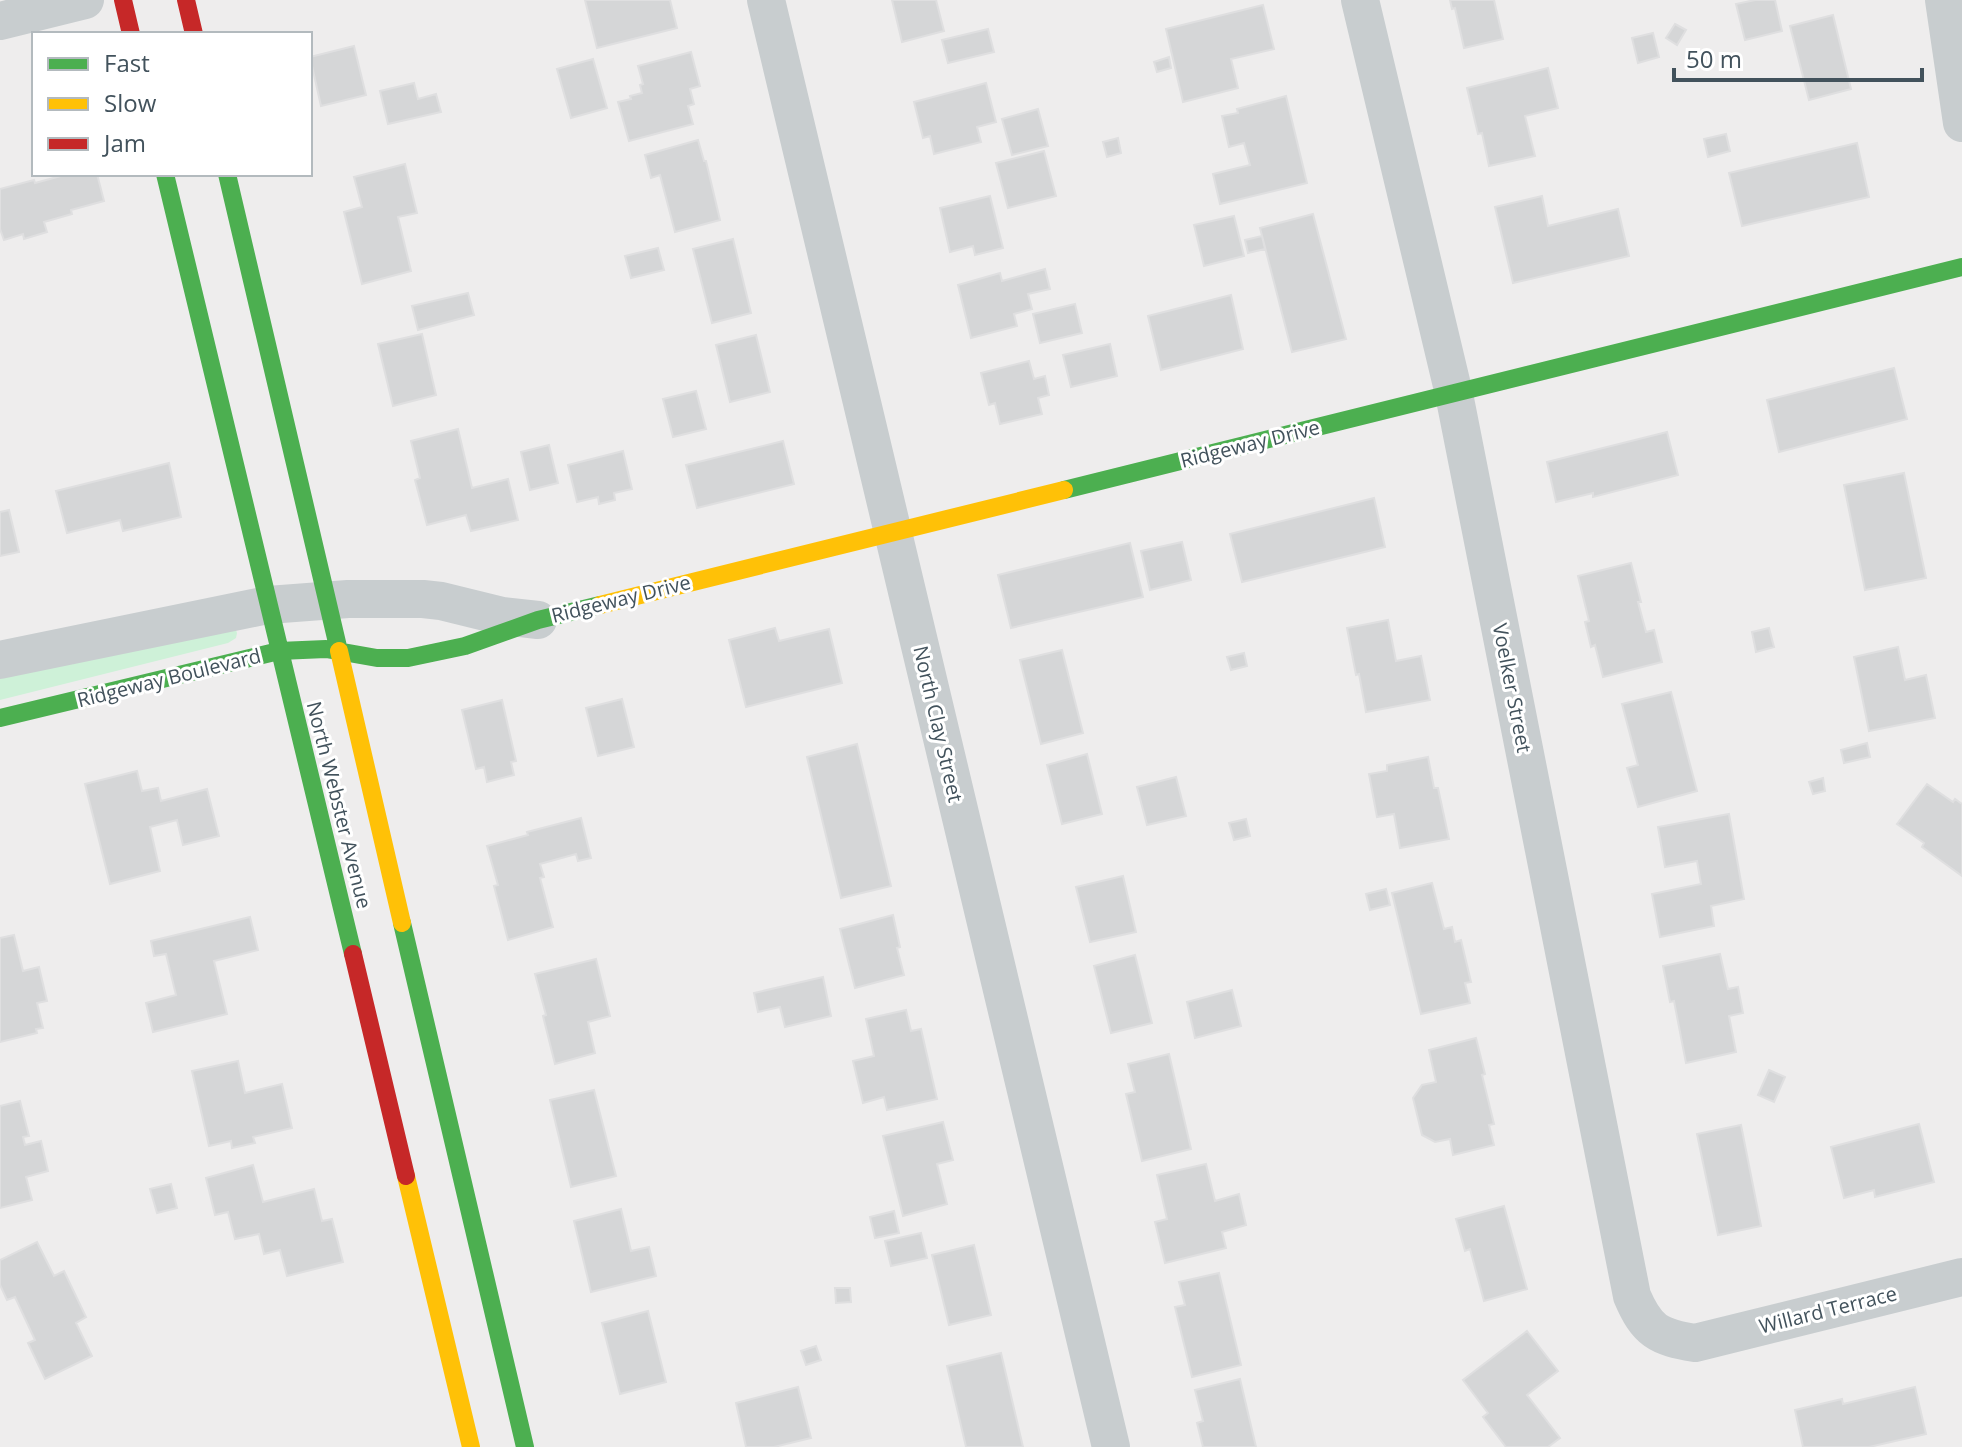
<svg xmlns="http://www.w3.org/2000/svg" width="1962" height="1447" font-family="'Open Sans',sans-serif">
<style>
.green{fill:#cef1d8}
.building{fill:#d5d6d7;stroke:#dfdfe0;stroke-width:2}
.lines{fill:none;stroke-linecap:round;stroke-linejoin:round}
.street{stroke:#c8cdcf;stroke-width:38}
.fast{stroke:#4caf50;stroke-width:18}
.slow{stroke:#ffc107;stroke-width:18}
.jam{stroke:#c62828;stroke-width:18}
.labels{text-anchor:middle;stroke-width:6;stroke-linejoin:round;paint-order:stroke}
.street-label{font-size:20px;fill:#42525c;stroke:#fff}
</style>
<rect width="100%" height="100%" fill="#eeeded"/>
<!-- green -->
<path class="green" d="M236 630 237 633 236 638 228 643 0 700V677Z"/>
<!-- building -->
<path class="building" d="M585 0H670L677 28 597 48Z
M892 0H936L944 31 902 42Z
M1450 0H1494L1503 39 1464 48 1455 8 1452 9Z
M1755 0H1775L1782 31 1745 40 1736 4Z
M1263 5 1274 49 1231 59 1238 88 1183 102 1166 29Z
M1833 15 1851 89 1809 100 1790 26Z
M1675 24 1686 30 1677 45 1666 38Z
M988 29 994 52 948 63 942 40Z
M1653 33 1659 57 1638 63 1632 38Z
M354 46 366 95 321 106 310 57Z
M691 52 700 86 690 89 694 104 688 106 693 124 629 141 618 102 631 99 630 96 642 93 640 85 643 84 638 66Z
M1169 57 1171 68 1157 72 1154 62Z
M593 59 607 108 571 118 557 69Z
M1548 68 1558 108 1525 116 1535 156 1489 166 1482 133 1478 134 1467 88Z
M414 83 418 99 436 94 441 112 388 124 380 91Z
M986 83 996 122 977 127 981 142 934 154 930 136 923 138 914 102Z
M1286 96 1307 183 1220 204 1213 174 1250 165 1244 143 1229 147 1222 116 1238 113 1237 109Z
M1038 109 1048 146 1012 155 1002 119Z
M1726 134 1730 151 1708 157 1704 139Z
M1118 138 1121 153 1107 157 1103 142Z
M698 140 704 161H706L720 220 675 232 660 175 651 178 645 155Z
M1857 143 1869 197 1742 226 1729 173Z
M1044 151 1056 196 1008 208 996 163Z
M405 164 417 213 398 217 411 271 362 284 344 212 362 207 354 177Z
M68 174H97L104 201 71 210 72 214 44 222 47 232 24 239 23 234 4 240 0 229V189L34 180 35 183Z
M990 196 1003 248 975 255 973 246 950 252 940 208Z
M1542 196 1548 226 1618 209 1629 256 1513 283 1495 207Z
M1313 214 1346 339 1292 352 1260 228Z
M1234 216 1244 256 1204 266 1194 225Z
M1262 236 1265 249 1248 253 1245 240Z
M733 239 751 313 712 323 693 249Z
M658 248 664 270 631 278 625 256Z
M1045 269 1050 289 1028 294 1032 309 1014 314 1017 326 971 338 958 285 1000 273 1002 281Z
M468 293 474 315 418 330 412 306Z
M1231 295 1243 349 1161 370 1148 316Z
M1075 304 1082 333 1040 343 1033 314Z
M422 334 436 395 393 406 378 344Z
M756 335 770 392 730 402 716 345Z
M1110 344 1117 376 1071 387 1063 355Z
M1029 361 1034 379 1045 376 1049 395 1038 398 1042 414 1000 424 995 403 989 405 981 373Z
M1894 368 1907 419 1779 452 1767 400Z
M696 391 706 429 673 437 663 399Z
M458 429 472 488 508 479 518 520 471 531 466 515 427 525 415 480 420 478 411 441Z
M1667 432 1678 475 1593 497V493L1556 502 1547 462Z
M783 441 794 484 697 508 686 465Z
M549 445 558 483 530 490 521 452Z
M623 451 632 489 614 493 615 500 599 504 598 497 577 502 568 465Z
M169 463 181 517 123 531 120 520 67 533 56 491Z
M1904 473 1926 578 1865 590 1844 485Z
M1374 498 1385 547 1242 582 1230 534Z
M9 510 19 552 0 556V512Z
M1182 542 1191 580 1150 590 1141 551Z
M1130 543 1143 597 1011 628 998 575Z
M1631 563 1641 602H1638L1646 632 1654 630 1662 662 1603 677 1595 645 1591 647 1585 622 1589 621 1578 576Z
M1388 620 1396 661 1421 656 1430 700 1366 712 1359 674 1356 675 1347 628Z
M775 628 779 641 829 629 842 683 746 707 729 640Z
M1769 628 1774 647 1756 652 1752 632Z
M1898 647 1905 680 1926 675 1935 718 1869 731 1854 657Z
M1062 650 1083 733 1041 744 1020 660Z
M1244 653 1247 666 1231 670 1227 657Z
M1671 692 1697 791 1638 807 1627 768 1638 765 1622 704Z
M622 699 634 747 598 756 586 708Z
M502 700 516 761 511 762 514 775 487 782 484 767 476 769 462 710Z
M1867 743 1870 757 1844 763 1841 750Z
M857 744 891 886 841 898 807 757Z
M1087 754 1102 814 1062 824 1047 765Z
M1428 757 1434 788H1438L1449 839 1400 848 1394 814 1377 817 1369 774 1387 771V765Z
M137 771 142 791 158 788 161 801 207 789 219 836 183 845 177 820 150 827 160 871 110 884 85 784Z
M1176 777 1186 816 1147 825 1137 787Z
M1823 778 1825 791 1813 794 1809 782Z
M1927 784 1953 802 1955 799 1962 804V876L1922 847 1924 843 1897 824Z
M1729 814 1744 899 1711 906 1714 926 1660 937 1652 894 1701 884 1697 861 1665 867 1658 827Z
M581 818 591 858 578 861 576 854 540 864 544 877 540 878 553 927 508 940 494 886 498 885 487 846 528 835 527 832Z
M1246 819 1250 836 1234 840 1229 823Z
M1123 876 1136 932 1090 942 1076 887Z
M1432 883 1444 929 1452 927 1455 942 1461 940 1471 982 1465 983 1470 1003 1421 1014 1392 893Z
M1386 889 1390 905 1370 910 1366 894Z
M893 915 900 947 897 948 904 975 855 988 840 929Z
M250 917 258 950 214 961 227 1014 153 1032 146 1003 176 995 166 954 154 956 151 941Z
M14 935 23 971 39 967 47 1001 37 1003 43 1028 36 1029 37 1033 0 1042V938Z
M1720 954 1728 989 1738 987 1743 1013 1729 1016 1736 1052 1686 1063 1674 1001 1670 1002 1663 966Z
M1135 955 1152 1023 1111 1033 1094 966Z
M596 959 610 1016 588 1022 595 1053 555 1064 543 1016 546 1015 535 974Z
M823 977 831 1016 785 1027 780 1007 758 1012 754 993Z
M1232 990 1241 1026 1195 1038 1187 1002Z
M906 1010 911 1031 921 1029 937 1099 887 1110 884 1097 863 1103 853 1061 874 1056 866 1019Z
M1476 1038 1485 1074 1482 1075 1494 1124 1489 1125 1494 1145 1453 1155 1450 1139 1435 1142 1422 1135 1413 1098 1422 1085 1436 1082 1429 1050Z
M1169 1054 1191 1149 1142 1161 1126 1094 1135 1092 1128 1064Z
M238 1061 245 1093 282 1084 292 1128 253 1137 255 1143 232 1148 231 1141 209 1146 192 1071Z
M1769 1070 1785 1077 1774 1102 1758 1095Z
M594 1090 616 1176 571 1187 550 1100Z
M20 1101 29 1136 23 1137 25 1145 41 1141 48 1171 26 1177 32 1200 0 1208V1106Z
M943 1122 953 1160 937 1164 947 1204 903 1216 883 1136Z
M1919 1124 1934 1182 1875 1197 1874 1190 1844 1198 1831 1147Z
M1741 1125 1761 1226 1718 1235 1697 1134Z
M1206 1164 1215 1201 1239 1194 1246 1225 1222 1232 1226 1248 1165 1263 1155 1222 1167 1219 1157 1175Z
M253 1165 263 1202 314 1189 322 1221 332 1219 343 1262 287 1276 280 1250 264 1254 259 1234 235 1239 228 1212 215 1215 206 1178Z
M171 1184 177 1208 157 1213 150 1189Z
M1504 1206 1527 1289 1484 1301 1470 1249 1465 1251 1456 1219Z
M621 1209 631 1251 649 1247 656 1276 591 1292 574 1221Z
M894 1211 899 1233 875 1238 870 1217Z
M921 1233 927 1258 891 1266 885 1241Z
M37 1242 54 1276 64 1271 86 1317 76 1323 92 1356 45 1379 28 1343 35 1340 15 1297 7 1300 0 1285V1260Z
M974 1245 991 1315 949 1325 932 1255Z
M1219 1273 1241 1365 1192 1377 1175 1307 1185 1305 1179 1282Z
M835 1288H850L851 1302 836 1303Z
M648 1311 666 1382 620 1394 602 1323Z
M1527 1331 1558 1371 1527 1395 1560 1438 1548 1447H1506L1483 1417 1488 1413 1463 1380Z
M816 1346 821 1360 806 1365 801 1351Z
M1001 1353 1023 1447H966L947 1366Z
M1240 1379 1256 1447H1203L1197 1423 1203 1421 1195 1390Z
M798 1387 811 1438 774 1447H746L736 1403Z
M1915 1387 1926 1434 1869 1447H1803L1795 1410 1842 1399 1843 1404Z"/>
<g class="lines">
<!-- street -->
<path class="street" d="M766 0 1111 1447
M1360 0 1454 394 1632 1296C1647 1331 1658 1337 1695 1343L1962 1277
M1944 0 1962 123
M0 21 85 0
M0 660 268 605 348 599H423L441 601 502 616 538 620"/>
<!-- fast -->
<path class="fast" d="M165 174 353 954
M227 174 339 651
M1064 490 1962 267
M0 718 279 651 326 649 377 658H408L465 646 538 620 600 605
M402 923 525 1447"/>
<!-- slow -->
<path class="slow" d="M600 605 1064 490
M339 651 402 923
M406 1176 471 1447"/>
<!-- jam -->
<path class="jam" d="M123 0 131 34
M186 0 194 34
M353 954 406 1176"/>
</g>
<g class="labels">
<!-- street labels -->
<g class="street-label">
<text transform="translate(1250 444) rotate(-14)" y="7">Ridgeway Drive</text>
<text transform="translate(621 599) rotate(-14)" y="7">Ridgeway Drive</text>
<text transform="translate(169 678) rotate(-14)" y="7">Ridgeway Boulevard</text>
<text transform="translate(1512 688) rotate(79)" y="7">Voelker Street</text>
<text transform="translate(938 724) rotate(77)" y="7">North Clay Street</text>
<text transform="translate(339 805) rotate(76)" y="7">North Webster Avenue</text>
<text transform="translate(1828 1310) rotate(-14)" y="7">Willard Terrace</text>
</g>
</g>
<!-- legend -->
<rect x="32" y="32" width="280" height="144" fill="#ffffff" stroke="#b3babe" stroke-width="2"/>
<rect x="48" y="58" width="40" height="12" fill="#4caf50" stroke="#b3babe" stroke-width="2"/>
<text x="104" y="72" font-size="24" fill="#42525c">Fast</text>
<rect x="48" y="98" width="40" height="12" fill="#ffc107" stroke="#b3babe" stroke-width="2"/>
<text x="104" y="112" font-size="24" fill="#42525c">Slow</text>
<rect x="48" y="138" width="40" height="12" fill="#c62828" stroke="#b3babe" stroke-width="2"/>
<text x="104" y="152" font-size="24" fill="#42525c">Jam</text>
<!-- scale -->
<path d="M1674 68v12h248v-12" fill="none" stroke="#42525c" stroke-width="4"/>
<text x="1686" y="68" font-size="24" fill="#42525c" stroke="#ffffff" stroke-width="6" paint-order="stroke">50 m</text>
</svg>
